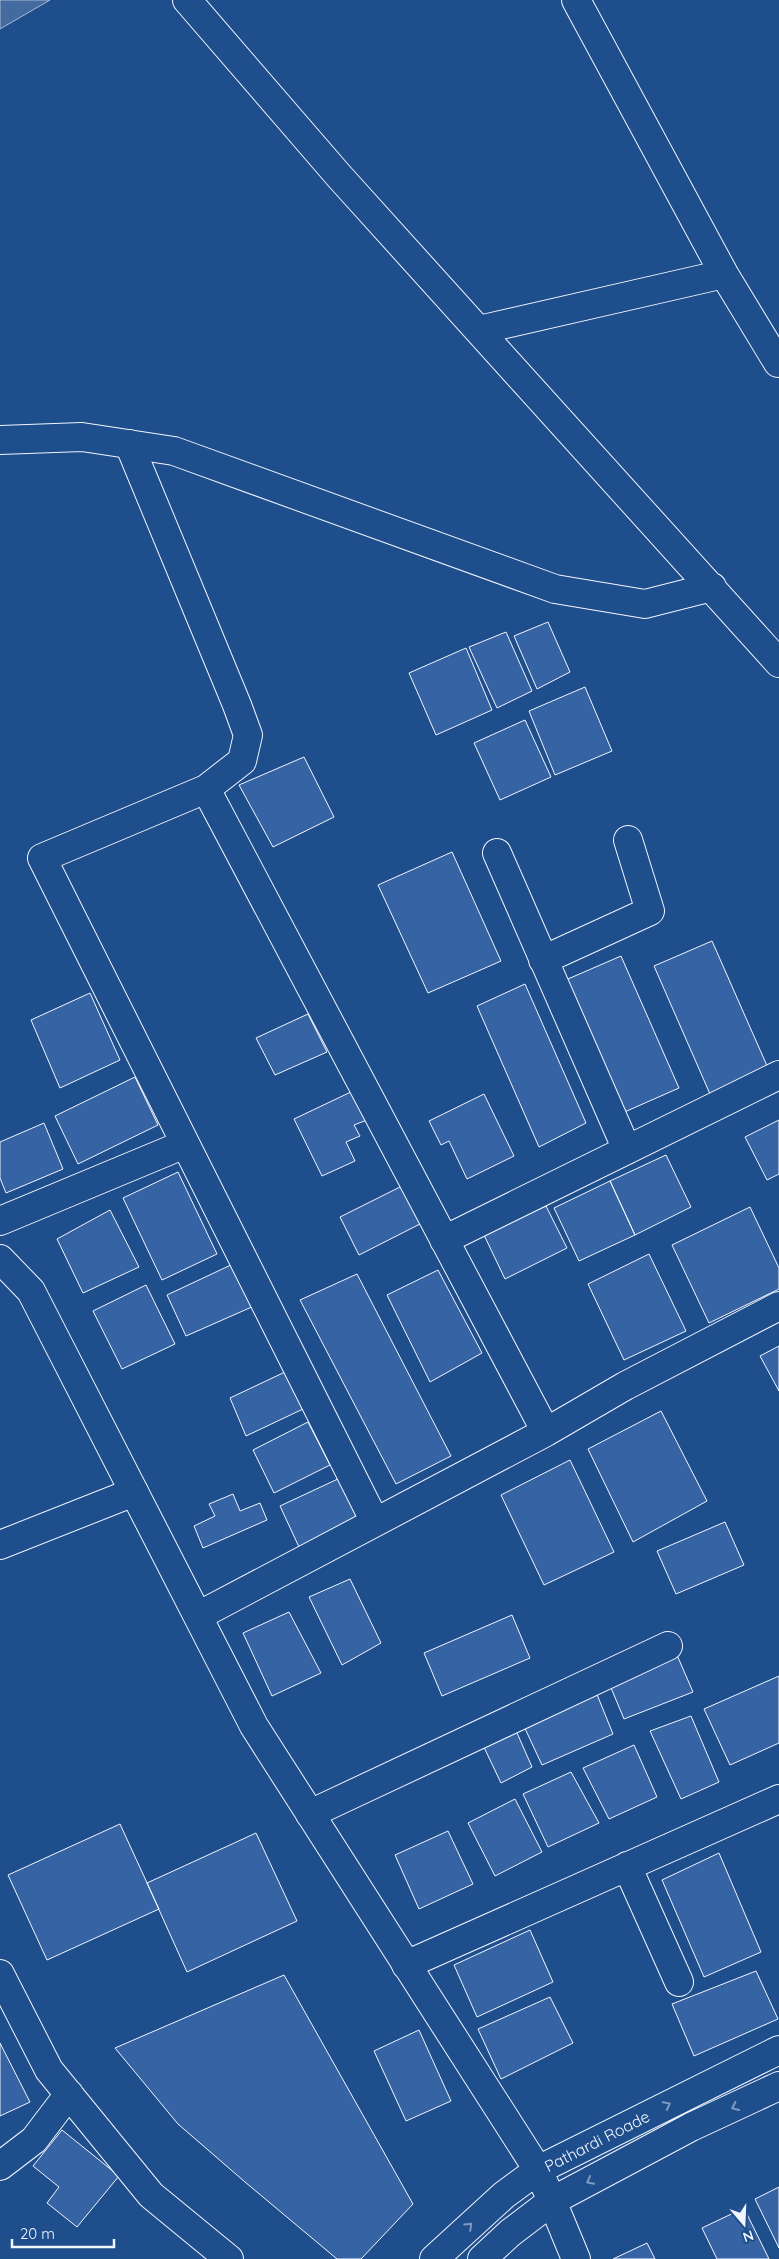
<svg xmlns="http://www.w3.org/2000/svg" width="779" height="2259" font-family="Quicksand,sans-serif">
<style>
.water{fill:#446ba0;stroke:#a8bbd7}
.building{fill:#3563a3;stroke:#f2f6ff}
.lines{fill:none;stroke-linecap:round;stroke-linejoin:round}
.minor-casing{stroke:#f2f6ff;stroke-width:30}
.tertiary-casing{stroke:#f2f6ff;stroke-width:30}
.minor{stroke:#1f4e8c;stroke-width:28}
.tertiary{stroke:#1f4e8c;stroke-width:28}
.oneway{stroke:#7e9ac0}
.labels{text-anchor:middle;stroke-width:4;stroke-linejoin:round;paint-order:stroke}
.street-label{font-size:16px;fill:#f2f6ff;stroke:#1f4e8c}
</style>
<rect width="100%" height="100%" fill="#1f4e8c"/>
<!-- water -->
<path class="water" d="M0 0H50L0 29Z"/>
<!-- building -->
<path class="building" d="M548 622 570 672 537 689 514 636Z
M506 632 532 691 497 708 469 647Z
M466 648 492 710 436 735 409 673Z
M585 687 612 751 555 775 529 711Z
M525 720 551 777 500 800 474 743Z
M304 757 334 817 273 847 239 785Z
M452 852 501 961 428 993 378 885Z
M712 941 768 1068 710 1094 654 966Z
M621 956 679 1088 620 1114 561 982Z
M525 984 586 1123 539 1147 477 1006Z
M90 993 120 1060 60 1088 31 1020Z
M308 1014 327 1052 275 1075 256 1038Z
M135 1077 158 1125 78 1164 55 1116Z
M353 1091 367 1120 354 1125 360 1136 346 1142 355 1161 322 1176 294 1119Z
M484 1094 514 1156 467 1179 449 1141 441 1145 429 1121Z
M779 1120V1174L767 1180 745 1137Z
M44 1123 63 1169 6 1193 0 1178V1142Z
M666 1155 691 1207 635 1235 610 1181Z
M178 1172 217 1254 162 1280 123 1198Z
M610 1181 635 1235 579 1261 554 1208Z
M402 1186 422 1223 359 1255 340 1217Z
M546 1206 567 1248 505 1279 484 1235Z
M750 1207 779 1268V1289L709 1323 672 1245Z
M110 1210 139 1267 83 1293 57 1239Z
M649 1254 686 1331 624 1360 588 1284Z
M233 1264 254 1306 186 1336 167 1295Z
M438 1270 482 1353 430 1382 387 1295Z
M357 1274 451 1456 396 1484 300 1300Z
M146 1285 175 1344 122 1369 93 1311Z
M779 1346V1391L760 1356Z
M285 1372 303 1409 246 1436 230 1398Z
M661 1411 707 1501 633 1542 588 1449Z
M308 1422 330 1465 274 1493 253 1450Z
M570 1460 614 1552 544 1585 501 1495Z
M340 1478 359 1517 299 1547 280 1506Z
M233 1494 240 1511 260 1503 267 1520 203 1548 194 1526 215 1516 209 1504Z
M725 1522 744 1565 676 1594 657 1551Z
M350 1579 381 1643 342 1665 309 1597Z
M289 1612 321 1673 272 1696 243 1633Z
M512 1615 530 1658 442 1696 424 1653Z
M677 1655 693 1692 624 1719 609 1683Z
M779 1676V1743L730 1765 704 1709Z
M594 1687 613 1734 542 1765 522 1722Z
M691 1716 719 1782 681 1799 650 1731Z
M514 1726 532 1767 501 1783 482 1743Z
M634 1745 657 1797 609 1819 583 1768Z
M571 1772 599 1823 548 1847 523 1794Z
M515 1799 542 1852 495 1876 468 1823Z
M120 1824 159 1909 47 1960 8 1875Z
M448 1831 473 1884 419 1909 395 1855Z
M256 1833 297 1921 187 1972 147 1883Z
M719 1853 761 1952 704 1977 662 1880Z
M530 1930 553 1982 477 2017 454 1965Z
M756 1971 778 2019 694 2056 672 2004Z
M284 1975 413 2204 361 2259H337L245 2182 178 2124 115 2048Z
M550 1997 573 2043 501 2079 478 2029Z
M419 2030 451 2101 406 2121 374 2051Z
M0 2043 30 2102 0 2116Z
M62 2130 119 2176 77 2227 47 2203 59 2187 33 2166Z
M779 2187V2248L755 2199Z
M744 2208 769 2259H717L702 2228Z
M647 2243 655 2259H613Z"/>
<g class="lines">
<defs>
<path id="minor" d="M576 0 724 274 778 363
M479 330 724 274
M129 444 237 705 248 735 242 761 206 789
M497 853 627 1150
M543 960 650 911 628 840
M0 1221 185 1144
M444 1240 779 1075
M546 1432 625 1386 779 1306
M0 1545 134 1492
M198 1616 546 1432 206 789 42 858 375 1522
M310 1814 668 1646
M627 1866 679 1982
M406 1965 779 1799
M0 1974 49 2070 151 2195 229 2259
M0 2166 34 2140 69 2094
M552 2201 576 2259"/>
<path id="tertiary" d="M187 0 339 176 779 663
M0 440 82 437 174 451 555 589 645 604 712 587
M0 1259 31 1291 254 1726 538 2170 552 2201
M434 2259 504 2195 538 2170 779 2050
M482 2259 510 2233 552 2201 691 2127 779 2086"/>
</defs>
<!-- minor casing -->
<use href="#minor" class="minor-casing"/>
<!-- tertiary casing -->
<use href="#tertiary" class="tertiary-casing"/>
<!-- minor -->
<use href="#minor" class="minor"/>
<!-- tertiary -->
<use href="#tertiary" class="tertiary"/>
</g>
<!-- one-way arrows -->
<defs><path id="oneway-chevron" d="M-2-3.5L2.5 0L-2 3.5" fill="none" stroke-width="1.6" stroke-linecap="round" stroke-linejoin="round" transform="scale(1.25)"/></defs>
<g class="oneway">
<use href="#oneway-chevron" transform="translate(667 2105) rotate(-27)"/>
<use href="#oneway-chevron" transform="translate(735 2107) rotate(155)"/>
<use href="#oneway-chevron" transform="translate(590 2181) rotate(152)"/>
<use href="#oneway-chevron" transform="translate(469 2226) rotate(-43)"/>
</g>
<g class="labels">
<!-- street labels -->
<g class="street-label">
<text transform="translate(597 2141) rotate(-27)" y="6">Pathardi Roade</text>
</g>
</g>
<!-- north arrow -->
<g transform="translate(744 2224) rotate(161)" stroke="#1f4e8c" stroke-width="4" paint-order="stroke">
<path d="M0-4L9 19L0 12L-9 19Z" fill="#f2f6ff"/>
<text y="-8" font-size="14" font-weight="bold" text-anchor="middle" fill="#f2f6ff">N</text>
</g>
<!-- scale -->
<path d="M12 2239v8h102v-8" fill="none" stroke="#f2f6ff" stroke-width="2.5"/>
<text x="20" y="2239" font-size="15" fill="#f2f6ff" stroke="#1f4e8c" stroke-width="4" paint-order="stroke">20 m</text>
</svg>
